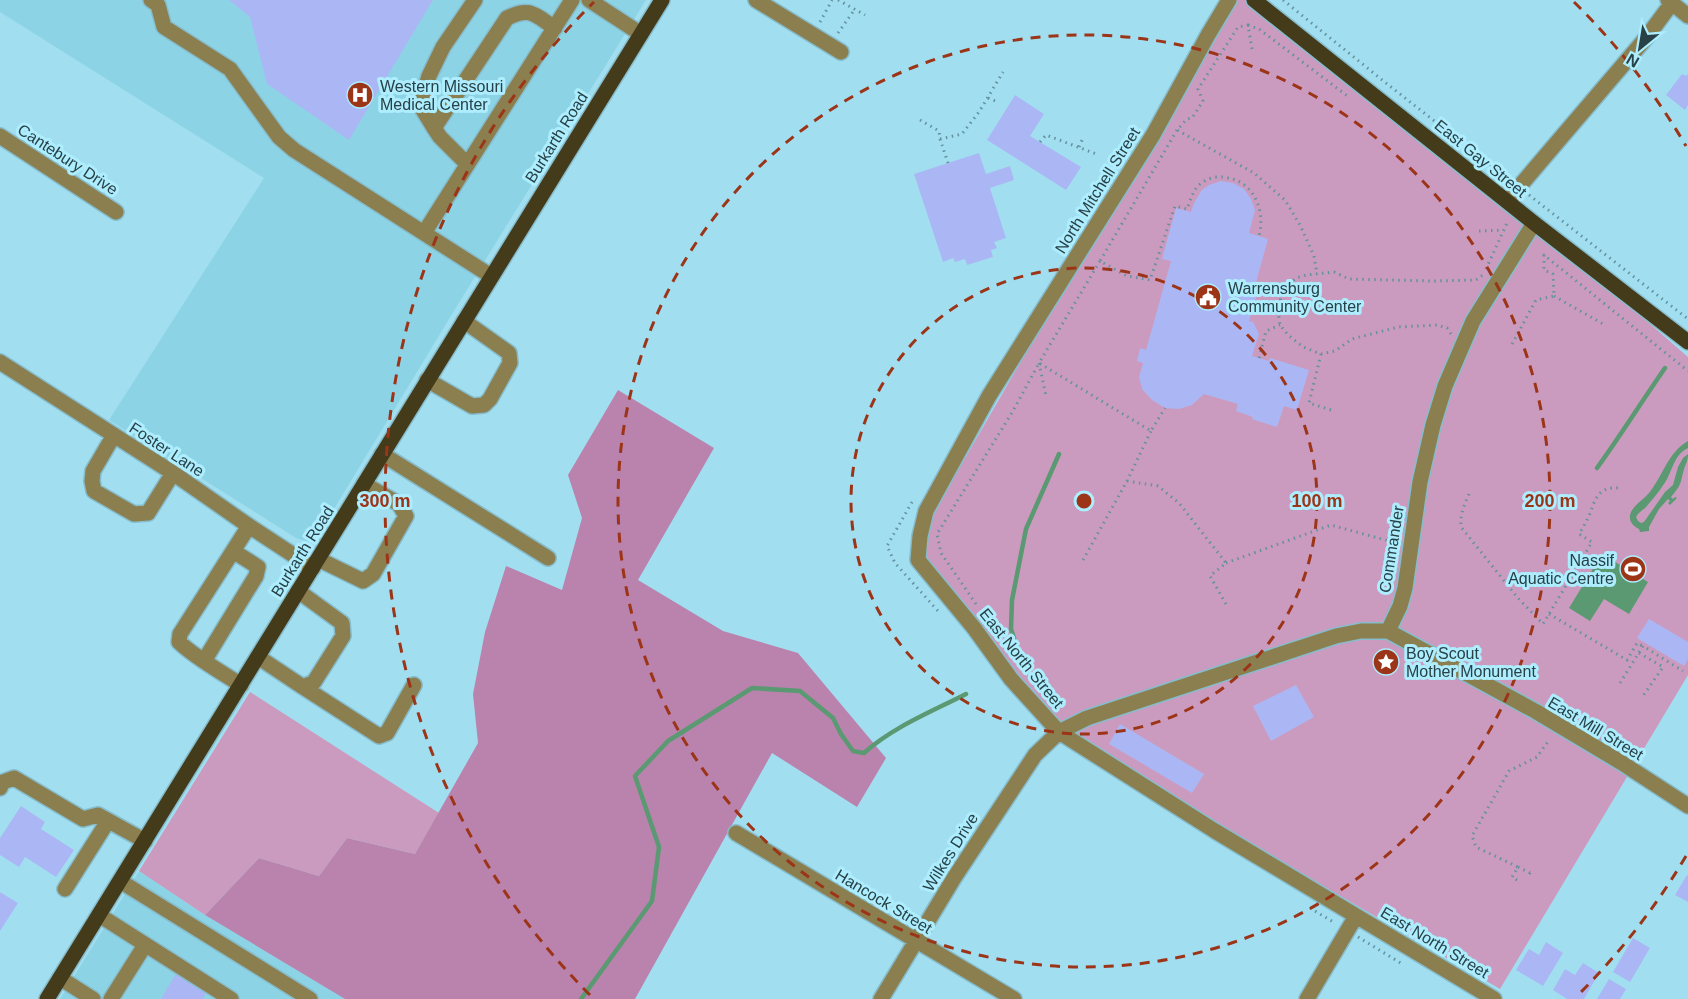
<svg xmlns="http://www.w3.org/2000/svg" width="1688" height="999" font-family="Helvetica,sans-serif">
<style>
.built{fill:#8cd4e5}
.green{fill:#cb9bbf}
.forest{fill:#ba83ad}
.water{fill:#5a9972}
.lines{fill:none;stroke-linecap:round;stroke-linejoin:round}
.stream{stroke:#5a9972;stroke-width:4.5}
.building{fill:#aab7f4}
.minor-casing{stroke:#86bccb;stroke-width:18}
.major-casing{stroke:#86bccb;stroke-width:18}
.path{stroke:#65919c;stroke-width:3;stroke-dasharray:1.5 4.5;stroke-linecap:butt}
.minor{stroke:#8b7f50;stroke-width:15}
.major{stroke:#443b1b;stroke-width:15}
.ring{fill:none;stroke:#9c3418;stroke-width:3;stroke-dasharray:10 8}
.labels{text-anchor:middle;stroke-width:6;stroke-linejoin:round;paint-order:stroke}
.poi-label{font-size:16px;fill:#274147;stroke:#adedfd;text-anchor:start}
.street-label{font-size:16px;fill:#274147;stroke:#adedfd}
.centre{fill:#9c3418;stroke:#adedfd;stroke-width:3}
.ring-label{font-size:18px;text-anchor:middle;font-weight:bold;fill:#9c3418;stroke:#adedfd;stroke-width:6;stroke-linejoin:round;paint-order:stroke}
</style>
<rect width="100%" height="100%" fill="#a1dff0"/>
<!-- built -->
<path class="built" d="M0 0H646L460 301 317 537 308 542 296 538 109 420 264 178 0 12Z
M139 871 205 915 345 999H60Z"/>
<!-- green -->
<path class="green" d="M1230 0H1254L1534 223 1688 357V675L1500 989 1059 732 918 560 920 536Z
M250 692 439 813 415 854 347 838 319 876 259 858 205 915 139 871Z"/>
<!-- forest -->
<path class="forest" d="M618 390 714 448 638 580 723 631 798 653 886 758 857 807 772 753 635 999H345L205 915 259 858 319 876 347 838 415 854 478 743 473 694 485 632 506 566 562 590 582 518 568 475Z"/>
<!-- water -->
<path class="water" d="M1688 441V448C1675 454 1673 468 1667 479 1662 488 1653 499 1646 507 1642 511 1639 512 1636 517L1638 521 1641 523 1644 522 1665 492 1673 485 1678 467 1683 458 1688 454C1688 461 1686 463 1684 469 1680 484 1682 484 1671 497L1673 499 1675 497 1677 498 1670 505 1668 503 1670 501 1668 499 1659 509 1649 527V531L1640 532 1639 529C1633 526 1629 522 1630 515 1632 506 1643 500 1649 493 1663 476 1668 452 1688 441Z
M1602 554 1648 582 1629 614 1604 599 1590 621 1569 608Z"/>
<g class="lines">
<!-- stream -->
<path class="stream" d="M1597 468C1621 435 1642 401 1665 368
M1021 660 1011 629 1012 600 1026 529 1059 454
M581 999 652 901 659 847 635 776 668 741 752 688 800 691 833 718 841 734 853 751 864 753C893 727 931 712 966 694"/>
</g>
<!-- building -->
<path class="building" d="M229 0H433L349 140 267 84 250 17Z
M1682 74 1686 76 1688 74V105L1685 110 1666 95Z
M1015 95 1044 114 1030 136 1081 167 1066 190 987 140Z
M979 153 986 174 1010 166 1014 180 990 188 1006 238 994 242 997 248 991 250 993 257 967 265 965 259 955 262 953 258 943 262 914 174Z
M1221 181 1233 183 1244 189 1251 199 1255 210 1249 233 1268 239 1255 286 1259 287 1249 321 1253 322 1259 334 1252 356 1269 361 1270 358 1309 370 1297 410 1284 406 1277 427 1252 419 1253 417 1236 411 1238 404 1204 394 1192 405 1179 409 1165 408 1152 400 1142 389 1139 377 1143 363 1137 361 1140 348 1146 350 1171 261 1162 259 1176 208 1191 212 1194 203 1202 190 1209 185Z
M1649 619 1688 642V659L1684 666 1637 638Z
M1296 685 1314 717 1271 741 1253 706Z
M1120 724 1204 774 1192 793 1109 744Z
M21 806 45 822 41 829 74 850 56 877 25 857 19 867 0 855V838Z
M1687 875 1688 876V902L1675 895Z
M0 892 18 903 0 931Z
M1633 938 1650 948 1630 982 1613 972Z
M1546 942 1563 953 1543 986 1516 970 1529 949 1539 955Z
M1583 963 1599 973 1584 999H1567L1553 990 1565 969 1575 975Z
M177 972 207 991 203 999H161Z
M1609 979 1626 989 1620 999H1597Z"/>
<g class="lines">
<defs>
<path id="minor" d="M151 0 158 5 164 27 230 69 279 137 294 150 491 276
M589 0 641 34
M756 0 841 52
M1229 0 1208 35 1153 135 989 396 926 511 920 536 918 560 974 628 1011 679 1059 732 1215 831 1494 999
M1668 0 1688 16
M434 128 420 105 429 76 443 47 475 0
M0 136 116 212
M467 164 440 137 434 128 507 18C530 6 535 15 555 28
M1508 202 1519 187 1646 38 1672 3
M424 233 572 0
M0 362 173 473 249 526 313 568
M427 380 472 406 484 405 490 399 510 363 509 353 464 321
M114 435 93 471 92 481 94 491 134 514 148 513 173 473
M382 454 548 558
M318 559 363 581 373 574 406 516 399 504 364 484
M1388 631 1400 606 1405 588 1420 482 1433 425 1445 386 1473 321 1534 223
M258 657 303 687 314 682 343 636 342 623 298 591
M204 661 256 576 258 567 233 551
M241 685C220 671 197 659 179 642L180 634 249 526
M303 687 379 736 387 733 414 685
M0 788 3 782 14 778 83 819 98 815 145 841
M736 833 1014 999
M120 881 310 999
M65 889 108 821
M99 915 231 999
M60 978 93 999
M111 999 145 945
M881 999 954 878 1035 755 1059 732 1087 718 1336 636 1361 631H1388L1535 711 1622 763 1688 806
M1307 999 1356 916"/>
<path id="major" d="M1254 0 1534 223 1688 342
M47 999 662 0"/>
</defs>
<!-- minor casing -->
<use href="#minor" class="minor-casing"/>
<!-- major casing -->
<use href="#major" class="major-casing"/>
<!-- path -->
<path class="path" d="M838 0 865 15
M1283 0 1386 83 1507 178
M820 22 832 0
M1248 25 1259 29 1350 98
M838 33 855 9
M1252 49 1248 25 1238 27 1198 89 1203 101 1192 118 1187 119 1177 130 1254 173 1285 200 1300 225 1314 256 1317 274
M988 98 998 102
M920 120 939 131 940 139 948 163
M1177 130 1100 261 1127 276 1150 280 1175 206 1187 209C1190 202 1192 193 1197 187 1203 180 1214 176 1222 177 1253 179 1266 209 1259 236
M940 139 962 134 979 112 1003 72
M1040 142 1046 135 1099 155
M1079 147 1083 138
M1529 195 1688 319
M1479 231 1503 230
M1100 261 1039 363 1151 431 1165 408
M1486 269 1507 223 1505 221
M1554 296 1605 325
M1253 307 1278 310
M1451 334 1447 328 1437 325 1398 327 1352 339 1335 351 1321 354 1303 347 1288 335 1280 325 1278 310 1281 298 1288 285 1296 278 1306 275 1334 272 1349 279 1433 281 1476 280 1483 275
M1512 344 1536 300 1554 296 1553 274 1544 270V255L1688 371
M1321 354 1309 403 1331 410
M1259 358 1266 331 1280 325
M1039 363 1046 396
M1127 481 1158 486 1179 503 1226 563 1210 576 1226 604
M1469 494C1464 505 1460 515 1461 527L1517 597 1543 624 1592 542 1579 534C1583 528 1586 522 1589 516 1595 500 1598 486 1619 488
M912 502 887 546 895 563 938 611
M1083 560 1127 481 1151 431
M1226 563 1331 525 1389 541 1398 542
M976 604 941 553 937 534 1013 411 1039 363
M1549 614 1627 660 1637 643 1643 646
M1639 653 1663 667 1643 696
M1620 683 1643 646 1683 671
M1518 867 1530 873 1532 869
M1517 880 1512 877 1518 867 1476 847 1472 836 1509 771 1537 757 1549 740
M1310 908 1335 923
M1358 937 1404 965"/>
<!-- minor -->
<use href="#minor" class="minor"/>
<!-- major -->
<use href="#major" class="major"/>
</g>
<!-- distance rings -->
<g class="ring">
<circle cx="1084" cy="501" r="233"/>
<circle cx="1084" cy="501" r="466"/>
<path d="M1686 856A699 699 0 0 1 1578 995M590 995A699 699 0 0 1 594 2M1574 2A699 699 0 0 1 1686 146"/>
</g>
<!-- icons -->
<defs>
<symbol id="hospital-disc" viewBox="-11 -11 22 22"><circle r="9.5" fill="#9c3418" stroke="#adedfd"/><path d="M-5-5h3v3.5h4V-5h3V5h-3V1.5h-4V5h-3Z" fill="#fff"/></symbol>
<symbol id="civic-disc" viewBox="-11 -11 22 22"><circle r="9.5" fill="#9c3418" stroke="#adedfd"/><path d="M-.6-6.5H3V-4.5H.6V-3L4-1V1h2V6H-6V1h2V-1L-.6-3ZM-1.2 2.5V6h2.4V2.5Z" fill="#fff"/></symbol>
<symbol id="stadium-disc" viewBox="-11 -11 22 22"><circle r="9.5" fill="#9c3418" stroke="#adedfd"/><path d="M0-5a6.5 5 0 1 0 0 10a6.5 5 0 1 0 0-10ZM-3.5-1.8h7v3.6h-7Z" fill="#fff"/></symbol>
<symbol id="sight-disc" viewBox="-11 -11 22 22"><circle r="9.5" fill="#9c3418" stroke="#adedfd"/><path d="M0-6L1.8-2.2L6-1.7L2.9 1.2L3.7 5.4L0 3.3L-3.7 5.4L-2.9 1.2L-6-1.7L-1.8-2.2Z" fill="#fff"/></symbol>
</defs>
<g fill-rule="evenodd">
<use href="#hospital-disc" x="345" y="80" width="30" height="30"/>
<use href="#civic-disc" x="1193" y="282" width="30" height="30"/>
<use href="#stadium-disc" x="1618" y="554" width="30" height="30"/>
<use href="#sight-disc" x="1371" y="647" width="30" height="30"/>
</g>
<g class="labels">
<!-- poi labels -->
<g class="poi-label">
<text x="380" y="92">Western Missouri<tspan x="380" dy="18">Medical Center</tspan></text>
<text x="1228" y="294">Warrensburg<tspan x="1228" dy="18">Community Center</tspan></text>
<text x="1614" y="566" text-anchor="end">Nassif<tspan x="1614" dy="18">Aquatic Centre</tspan></text>
<text x="1406" y="659">Boy Scout<tspan x="1406" dy="18">Mother Monument</tspan></text>
</g>
<!-- street labels -->
<g class="street-label">
<text transform="translate(556 137) rotate(-58)" y="6">Burkarth Road</text>
<text transform="translate(1481 158) rotate(39)" y="6">East Gay Street</text>
<text transform="translate(68 159) rotate(33)" y="6">Cantebury Drive</text>
<text transform="translate(1097 190) rotate(-58)" y="6">North Mitchell Street</text>
<text transform="translate(167 449) rotate(33)" y="6">Foster Lane</text>
<text transform="translate(1391 549) rotate(-81)" y="6">Commander</text>
<text transform="translate(302 551) rotate(-58)" y="6">Burkarth Road</text>
<text transform="translate(1022 658) rotate(51)" y="6">East North Street</text>
<text transform="translate(1596 728) rotate(31)" y="6">East Mill Street</text>
<text transform="translate(950 852) rotate(-58)" y="6">Wilkes Drive</text>
<text transform="translate(884 901) rotate(31)" y="6">Hancock Street</text>
<text transform="translate(1435 942) rotate(31)" y="6">East North Street</text>
</g>
</g>
<circle cx="1084" cy="501" r="9" class="centre"/>
<g class="ring-label">
<text x="1317" y="507">100 m</text>
<text x="1550" y="507">200 m</text>
<text x="385" y="507">300 m</text>
</g>
<!-- north arrow -->
<g transform="translate(1640 48) rotate(210)" stroke="#adedfd" stroke-width="4.5" paint-order="stroke">
<path d="M0-4.5L10 22L0 15L-10 22Z" fill="#274147"/>
<text y="-9" font-size="16" font-weight="bold" text-anchor="middle" fill="#274147">N</text>
</g>
</svg>
